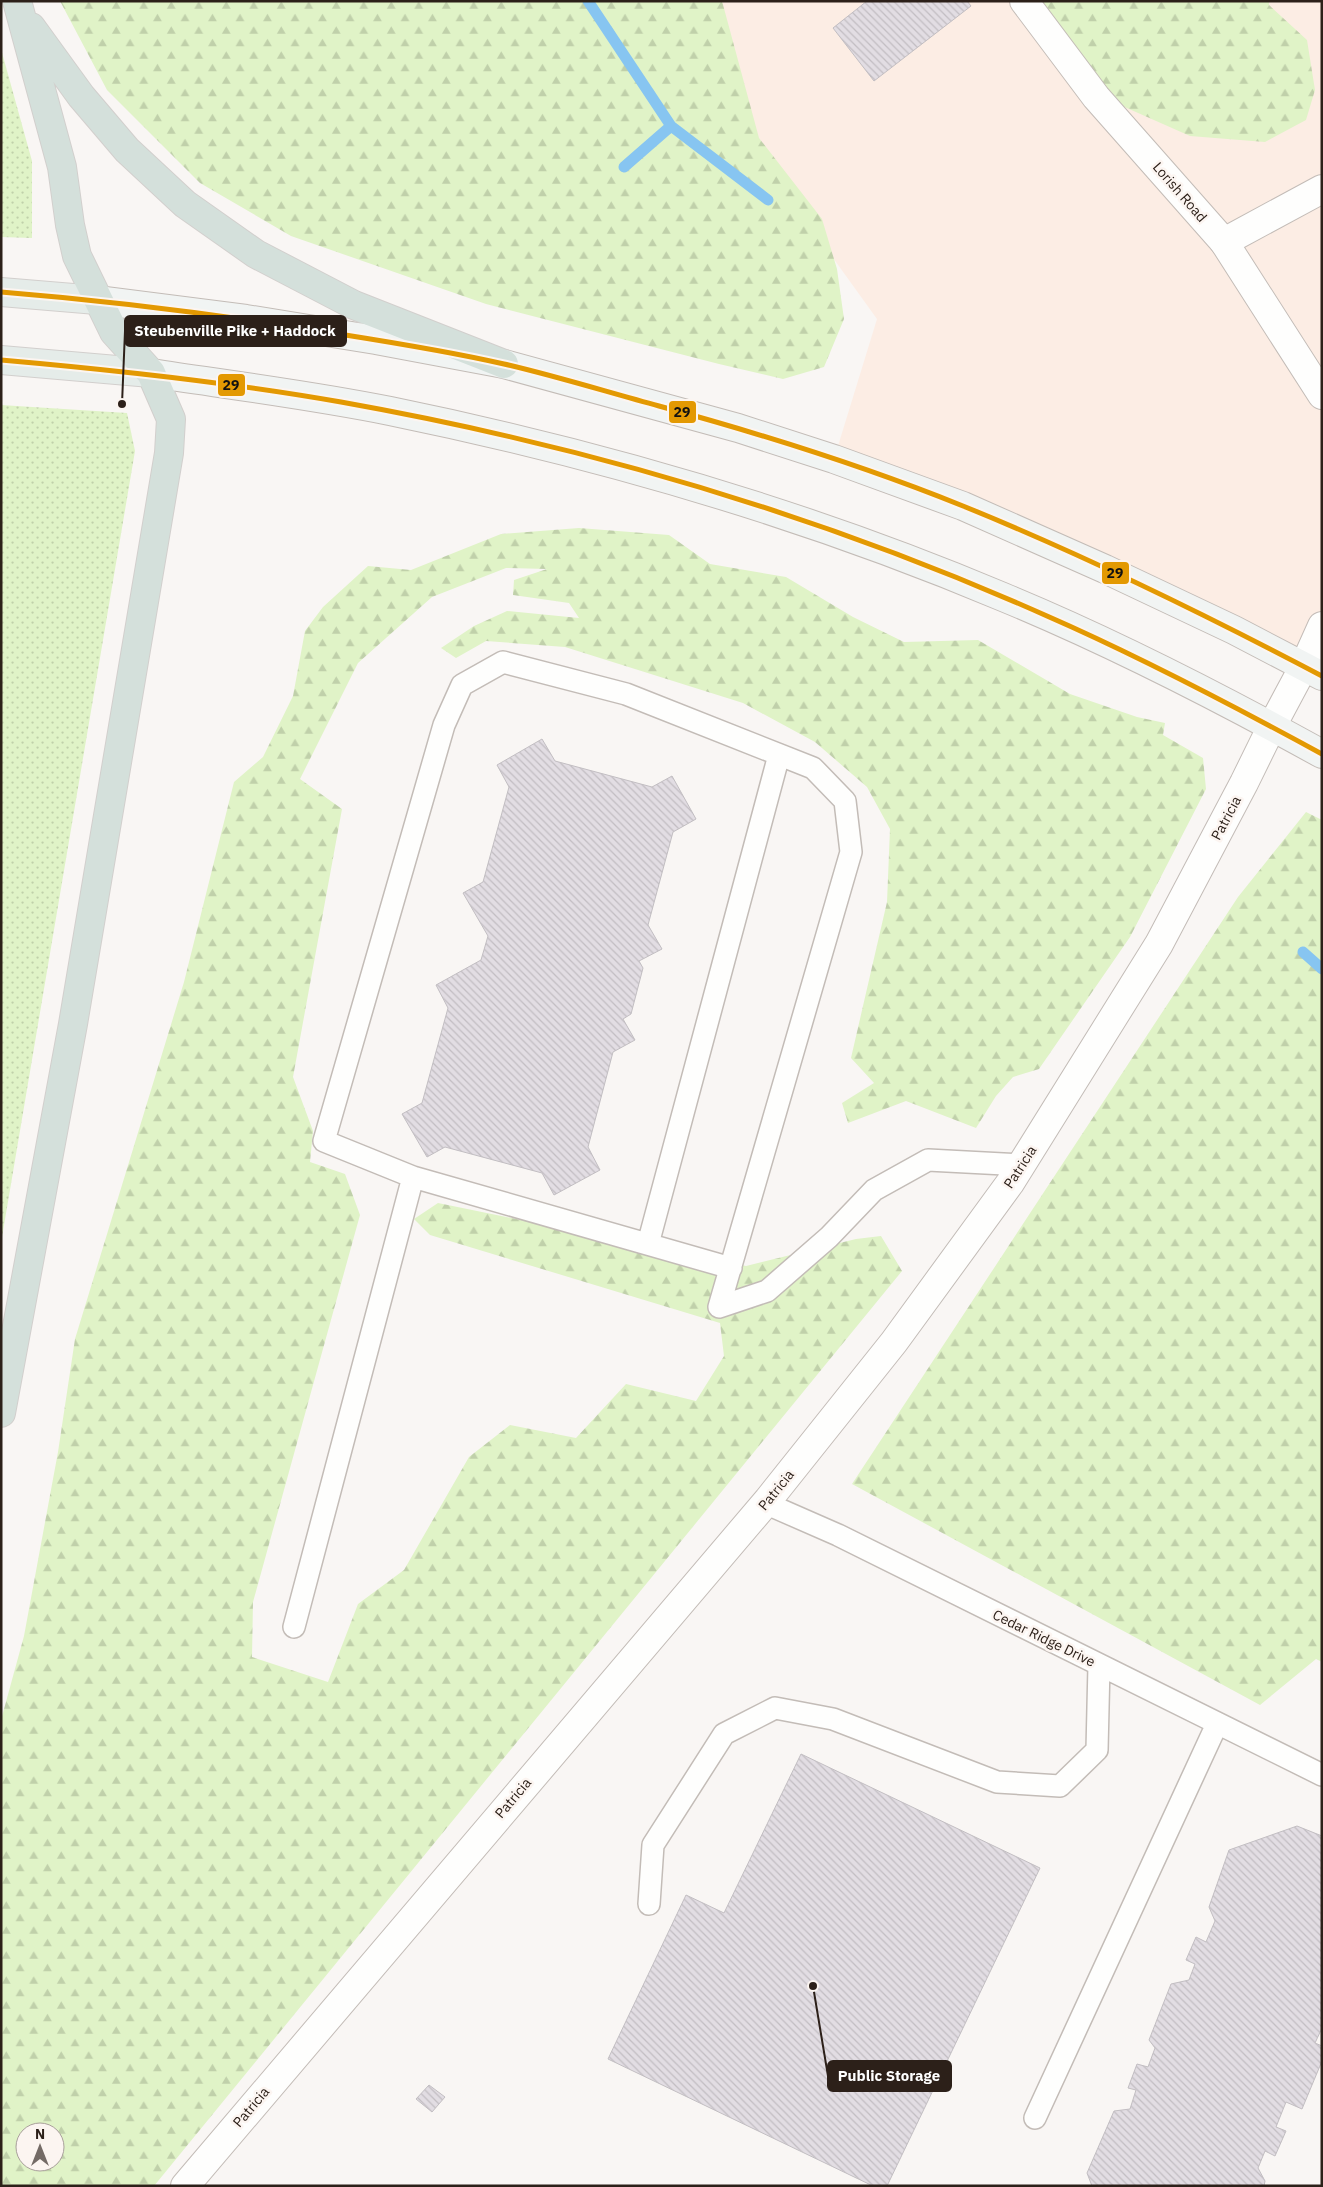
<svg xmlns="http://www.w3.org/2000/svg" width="1323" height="2187" font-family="'IBM Plex Sans',sans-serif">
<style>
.built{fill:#fcede4}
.grass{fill:url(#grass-dots)}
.forest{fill:url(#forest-firs);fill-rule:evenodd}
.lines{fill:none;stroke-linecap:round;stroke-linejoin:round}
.stream{stroke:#87c5f1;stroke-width:11}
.building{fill:url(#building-back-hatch);stroke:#c2bec2}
.service-casing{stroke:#c3bcb7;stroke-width:24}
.minor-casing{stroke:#c3bcb7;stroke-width:30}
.tertiary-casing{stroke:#c3bcb7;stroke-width:30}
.secondary-casing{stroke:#c3bcb7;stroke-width:30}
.primary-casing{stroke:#d2cfcd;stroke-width:30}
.motorway-casing{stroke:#d2cfcd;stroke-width:30}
.service{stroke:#fefefd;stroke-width:21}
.minor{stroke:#fefefd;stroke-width:28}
.tertiary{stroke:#fefefd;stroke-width:28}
.secondary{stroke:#f1f4f3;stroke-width:28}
.primary{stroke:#e5ece9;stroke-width:28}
.motorway{stroke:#d4e0db;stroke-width:28}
.bus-1-casing{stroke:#fcf5f1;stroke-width:9}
.bus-1{stroke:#e39902;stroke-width:5}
.labels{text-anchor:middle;stroke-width:5;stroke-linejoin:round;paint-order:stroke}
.street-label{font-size:14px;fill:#2c2019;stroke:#fcf5f1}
.leader{fill:none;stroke:#2c2019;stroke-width:2}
.callout-dot{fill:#2c2019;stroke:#fcf5f1;stroke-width:2}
.callout{fill:#2c2019;stroke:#2c2019;stroke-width:2}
.callout-label{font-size:15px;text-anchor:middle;font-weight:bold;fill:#fff}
.line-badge{stroke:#fcf5f1;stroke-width:2}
.pale-badge-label{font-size:14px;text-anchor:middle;font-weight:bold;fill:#111}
</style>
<defs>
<pattern id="grass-dots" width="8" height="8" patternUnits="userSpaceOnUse" patternTransform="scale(1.25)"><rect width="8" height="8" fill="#e0f3c7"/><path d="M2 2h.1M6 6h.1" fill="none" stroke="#c0d0aa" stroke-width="1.8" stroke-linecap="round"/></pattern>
<pattern id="forest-firs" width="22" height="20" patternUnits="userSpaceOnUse" patternTransform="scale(1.25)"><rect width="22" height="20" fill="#e0f3c7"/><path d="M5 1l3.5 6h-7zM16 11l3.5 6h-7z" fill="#c0d0aa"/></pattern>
<pattern id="building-back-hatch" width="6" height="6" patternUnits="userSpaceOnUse" patternTransform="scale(1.25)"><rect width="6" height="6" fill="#e2dde3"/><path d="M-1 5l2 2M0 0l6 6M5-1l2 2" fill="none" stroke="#c2bdc2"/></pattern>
</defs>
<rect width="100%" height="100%" fill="#f9f6f4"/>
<!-- built -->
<path class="built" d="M648 1H1322V676L834 459 877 319Z"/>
<!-- grass -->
<path class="grass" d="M1 49 32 161V238L1 237Z
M1 405 127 413 135 451 1 1243Z"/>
<!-- forest -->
<path class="forest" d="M60 1H722L759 138 822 219 837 269 844 319 824 367 783 379 719 364 486 304 291 236 200 183 107 90Z
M1030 1H1269V5L1307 40 1315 90 1306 120 1265 142 1190 136 1102 97Z
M579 528 669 535 710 564 786 577 853 617 904 642 978 640 1070 694 1137 717 1165 723 1163 735 1203 758 1206 789 1130 937 1039 1069 1013 1077 996 1096 976 1128 906 1101 848 1123 842 1103 874 1083 851 1058 887 902 890 829 867 787 815 742 743 703 565 647 486 641 456 658 441 648 474 626 507 611 579 618 569 603 513 595 514 580 547 569 506 568 432 597 358 663 300 779 342 809 293 1077 313 1131 310 1162 345 1174 360 1215 253 1602 252 1657 328 1682 358 1604 404 1570 469 1457 510 1425 576 1438 626 1384 696 1401 724 1356 720 1323 430 1235 414 1219 438 1203 746 1266 856 1239 881 1236 902 1271 154 2186H1V1720L24 1636 58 1452 75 1339 184 982 234 782 263 757 293 696 305 631 323 607 368 566 411 570 501 534ZM25 2132H55V2162H25Z
M1306 812 1322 820V1662L1316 1659 1260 1705 852 1484 1238 897Z"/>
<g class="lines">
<!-- stream -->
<path class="stream" d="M588 1 671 126 768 200
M624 167 671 126
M1303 952 1322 969"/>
</g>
<!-- building -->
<path class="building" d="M867 1H967L971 6 874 81 833 28Z
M542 739 555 761 652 787 672 776 696 819 673 832 648 925 662 949 639 961 643 968 631 1014 623 1019 635 1040 613 1052 588 1147 600 1170 554 1195 542 1173 445 1147 427 1157 402 1114 422 1103 448 1008 436 985 481 960 488 936 463 893 483 882 509 787 497 765Z
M801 1754 1040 1868 887 2186H873L608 2059 686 1895 724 1913Z
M1297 1826 1322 1836V2028L1315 2043 1322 2046V2061L1302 2109 1286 2102 1276 2127 1286 2131 1275 2156 1265 2151 1258 2168 1265 2181 1264 2186H1092L1087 2173 1114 2111 1130 2109 1136 2090 1128 2088 1137 2064 1148 2067 1155 2048 1149 2040 1171 1984 1189 1980 1195 1964 1186 1960 1196 1937 1206 1942 1215 1921 1209 1907 1229 1850Z
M429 2085 445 2097 432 2112 416 2099Z"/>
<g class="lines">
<defs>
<path id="service" d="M413 1177 731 1268
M648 1244 779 755
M765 1503 838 1535 1322 1775
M294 1627 413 1177 324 1141 444 725 462 685 503 662 626 694 813 768 845 801 851 852 719 1307 767 1291 829 1237 874 1190 928 1160 1022 1165
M649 1904 653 1845 724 1734 775 1708 833 1719 997 1782 1060 1786 1097 1750 1099 1665
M1035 2118 1217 1724"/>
<path id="minor" d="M1224 242 1322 189
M185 2186 768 1500 894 1342 1010 1183 1159 944 1244 783 1272 726"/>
<path id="tertiary" d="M1024 1 1096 97 1224 242 1322 395
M1272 726 1304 666 1322 626"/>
<path id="secondary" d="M97 300 246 319 376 340 504 364 738 428 834 459 963 506 1105 569 1234 630 1322 676
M151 373C230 385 311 395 390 411 600 454 806 514 1003 597 1112 642 1219 697 1322 754"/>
<path id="primary" d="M1 292 97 300
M1 360 151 373"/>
<path id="motorway" d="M31 27 81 96 127 150 185 204 256 254 354 305 504 364
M1 1413 73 1024 169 453 171 419 151 373 114 332 77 256 70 225 62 167 17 1"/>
</defs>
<!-- service casing -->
<use href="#service" class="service-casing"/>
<!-- minor casing -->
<use href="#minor" class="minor-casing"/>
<!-- tertiary casing -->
<use href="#tertiary" class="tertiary-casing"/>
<!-- secondary casing -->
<use href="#secondary" class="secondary-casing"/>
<!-- primary casing -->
<use href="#primary" class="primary-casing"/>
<!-- motorway casing -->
<use href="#motorway" class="motorway-casing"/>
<!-- service -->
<use href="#service" class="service"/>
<!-- minor -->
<use href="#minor" class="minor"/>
<!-- tertiary -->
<use href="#tertiary" class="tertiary"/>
<!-- secondary -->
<use href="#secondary" class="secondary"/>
<!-- primary -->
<use href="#primary" class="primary"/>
<!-- motorway -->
<use href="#motorway" class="motorway"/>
<defs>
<path id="bus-1" d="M1 292C112 301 223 315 333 333 390 342 448 351 504 364 556 376 607 392 659 406 762 434 864 466 963 506 1084 555 1206 615 1322 676
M1 360C115 370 228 382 341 402 582 445 823 516 1047 616 1141 657 1232 705 1322 754"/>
</defs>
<!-- bus-1 casing -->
<use href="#bus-1" class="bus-1-casing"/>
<!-- bus-1 -->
<use href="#bus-1" class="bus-1"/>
</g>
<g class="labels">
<!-- street labels -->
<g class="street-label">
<text transform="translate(1180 192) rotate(49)" y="5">Lorish Road</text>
<text transform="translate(1226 818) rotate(-62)" y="5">Patricia</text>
<text transform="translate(1020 1167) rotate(-57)" y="5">Patricia</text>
<text transform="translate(776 1490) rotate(-51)" y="5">Patricia</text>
<text transform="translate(1044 1638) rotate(26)" y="5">Cedar Ridge Drive</text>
<text transform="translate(513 1798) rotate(-50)" y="5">Patricia</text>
<text transform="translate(251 2107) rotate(-50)" y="5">Patricia</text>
</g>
</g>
<!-- callouts -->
<path class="leader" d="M122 404L125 331M813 1986L828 2076"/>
<g class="callout-dot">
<circle cx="122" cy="404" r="5"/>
<circle cx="813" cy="1986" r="5"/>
</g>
<g class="callout">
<rect x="125" y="316" width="221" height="30" rx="5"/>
<rect x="828" y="2061" width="123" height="30" rx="5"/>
</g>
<g class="callout-label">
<text x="235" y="336">Steubenville Pike + Haddock</text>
<text x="889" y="2081">Public Storage</text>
</g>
<g class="line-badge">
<rect x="217" y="373" width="29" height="24" rx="5" fill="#e39902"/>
<rect x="668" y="400" width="29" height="24" rx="5" fill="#e39902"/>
<rect x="1101" y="561" width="29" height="24" rx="5" fill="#e39902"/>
</g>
<g class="pale-badge-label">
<text x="231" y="390">29</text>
<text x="682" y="417">29</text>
<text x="1115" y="578">29</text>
</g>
<!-- border -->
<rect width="1323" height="2187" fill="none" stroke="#2c2019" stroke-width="5"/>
<!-- north arrow -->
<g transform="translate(40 2147)"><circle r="24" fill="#fcf5f1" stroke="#a9a09b"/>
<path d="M0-4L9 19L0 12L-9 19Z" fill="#746b66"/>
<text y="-8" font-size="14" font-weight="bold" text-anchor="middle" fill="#2c2019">N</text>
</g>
</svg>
